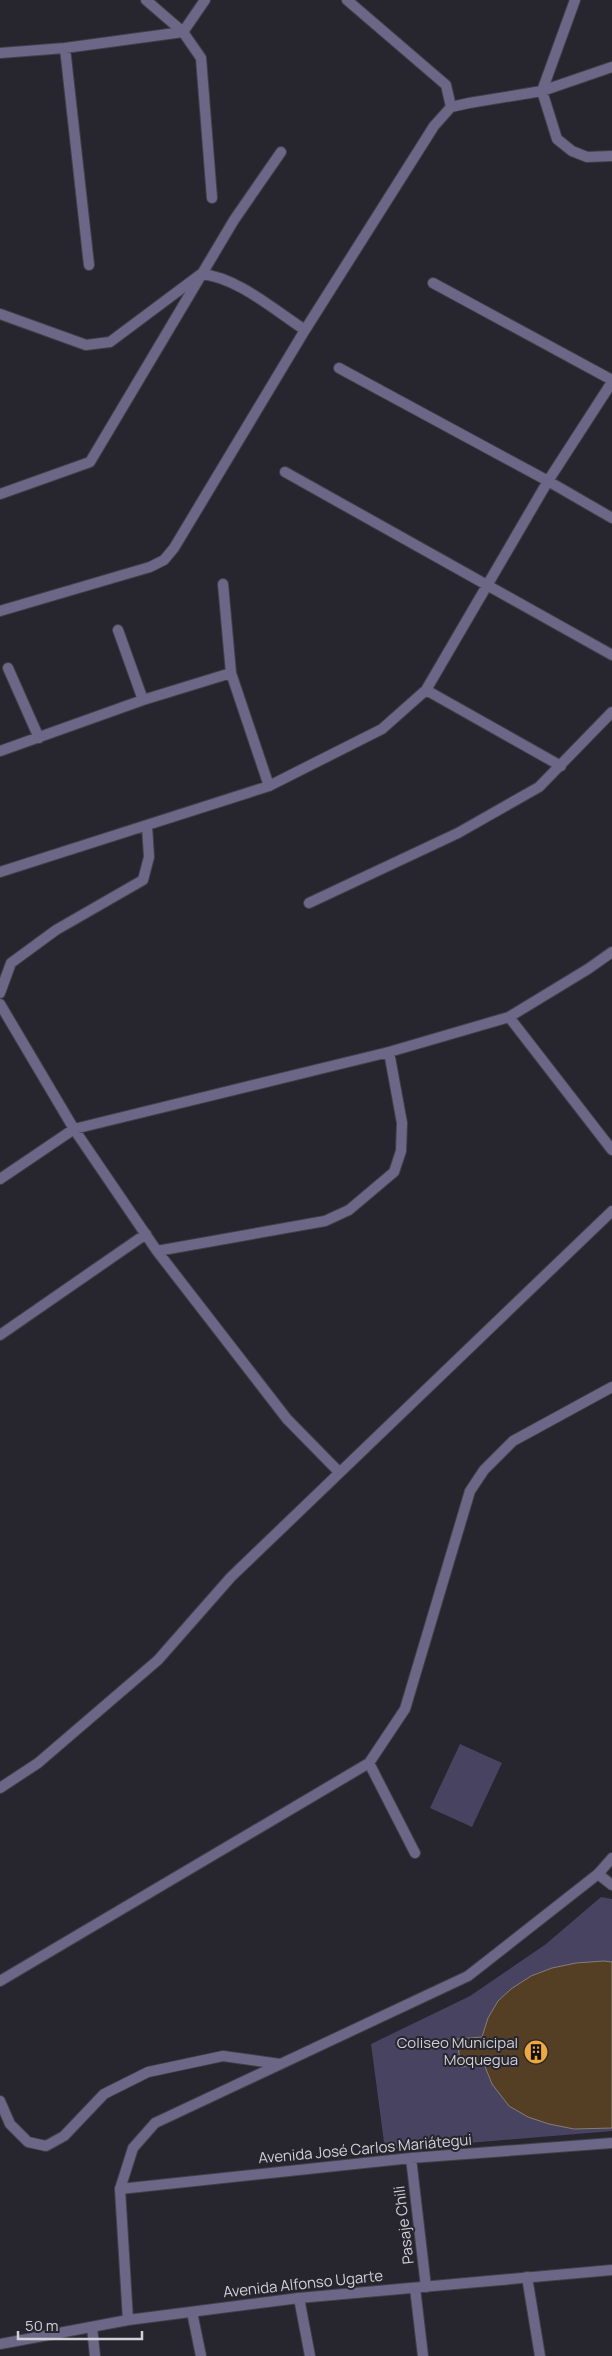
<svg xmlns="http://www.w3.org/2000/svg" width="612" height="2356" font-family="Manrope,sans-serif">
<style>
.green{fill:#484360}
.building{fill:#553f24;stroke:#857d74}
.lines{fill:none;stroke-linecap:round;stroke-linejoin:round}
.minor-casing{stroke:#424049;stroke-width:12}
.tertiary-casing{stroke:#424049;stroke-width:12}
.minor{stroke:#6c6787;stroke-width:10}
.tertiary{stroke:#6c6787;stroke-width:10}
.labels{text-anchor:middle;stroke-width:4;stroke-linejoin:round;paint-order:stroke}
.poi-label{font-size:15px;fill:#d1d0d6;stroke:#27252e;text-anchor:end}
.street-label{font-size:15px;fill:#d1d0d6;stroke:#27252e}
</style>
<rect width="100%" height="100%" fill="#27252e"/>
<!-- green -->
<path class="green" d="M460 1744 502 1763 472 1827 430 1808Z
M601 1897 612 1899V2131L385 2150 371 2044 470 1996 546 1944Z"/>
<!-- building -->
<path class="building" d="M604 1961 612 1962V2128L574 2129 549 2124 528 2117 509 2106 492 2084 484 2064 461 2067 457 2039 482 2037 488 2018 498 2001 511 1989 531 1976 552 1968 576 1963Z"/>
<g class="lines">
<defs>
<path id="minor" d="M146 0 183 32 201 58 212 198
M347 0 446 85 451 107
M575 0 542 91 557 139 572 151 587 157 612 156
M65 48 89 265
M0 53 65 48 183 32 205 0
M433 283 612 380
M0 314 86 345 110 342 201 274C237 277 274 310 305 330
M339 368 548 481 612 518
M285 472 612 655
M0 494 90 462 234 220 281 152
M223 584 231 673 269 786
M0 611 150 567 164 560 174 548 305 330 434 126 451 107 469 103 542 91 612 67
M118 630 143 700
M8 668 39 738
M426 690 561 766
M0 751 143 700 231 673
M0 872 269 786 382 729 426 690 548 481 612 382
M309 903 458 833 539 787 612 712
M0 993 11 963 56 930 143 880 149 857 147 826
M0 1004 74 1129 157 1251 287 1419 339 1472
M509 1017 612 1150
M0 1179 74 1129 389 1052 509 1017 588 969 612 952
M157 1251 325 1221 349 1210 394 1172 401 1151 402 1123 389 1052
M0 1335 146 1234
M369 1763 415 1853
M0 1788 38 1763 158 1660 231 1577 612 1211
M598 1874 612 1885
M0 1981 369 1763 405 1709 470 1491 484 1470 513 1441 612 1387
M0 2101 10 2124 28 2142 46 2146 64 2136 104 2094 148 2072 223 2056 280 2064
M411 2158 426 2287
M120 2189 411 2158 612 2143
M527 2277 540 2356
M415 2288 423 2356
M299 2298 310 2356
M192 2312 201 2356
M92 2327 95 2356"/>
<path id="tertiary" d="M128 2320 120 2189 133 2148 155 2123 468 1976 598 1874 612 1858
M0 2344 128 2320 299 2298 612 2270"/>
</defs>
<!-- minor casing -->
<use href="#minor" class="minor-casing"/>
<!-- tertiary casing -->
<use href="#tertiary" class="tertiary-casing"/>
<!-- minor -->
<use href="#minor" class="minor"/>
<!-- tertiary -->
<use href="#tertiary" class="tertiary"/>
</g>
<!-- icons -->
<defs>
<symbol id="building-disc" viewBox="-11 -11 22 22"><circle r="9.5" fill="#efa73e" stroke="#27252e"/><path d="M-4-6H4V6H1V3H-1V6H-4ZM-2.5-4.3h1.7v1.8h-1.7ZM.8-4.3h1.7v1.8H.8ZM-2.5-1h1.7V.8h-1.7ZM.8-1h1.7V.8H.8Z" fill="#111"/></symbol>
</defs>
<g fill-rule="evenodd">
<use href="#building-disc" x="522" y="2038" width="28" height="28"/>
</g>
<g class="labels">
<!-- poi labels -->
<g class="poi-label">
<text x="518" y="2048">Coliseo Municipal<tspan x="518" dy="17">Moquegua</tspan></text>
</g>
<!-- street labels -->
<g class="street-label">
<text transform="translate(365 2149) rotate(-5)" y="5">Avenida José Carlos Mariátegui</text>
<text transform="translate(404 2225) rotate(-97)" y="5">Pasaje Chili</text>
<text transform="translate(303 2284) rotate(-6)" y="5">Avenida Alfonso Ugarte</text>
</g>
</g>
<!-- scale -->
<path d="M18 2331v8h124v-8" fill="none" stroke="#d1d0d6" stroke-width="2.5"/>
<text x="25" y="2331" font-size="15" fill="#d1d0d6" stroke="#27252e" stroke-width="4" paint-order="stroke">50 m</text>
</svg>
